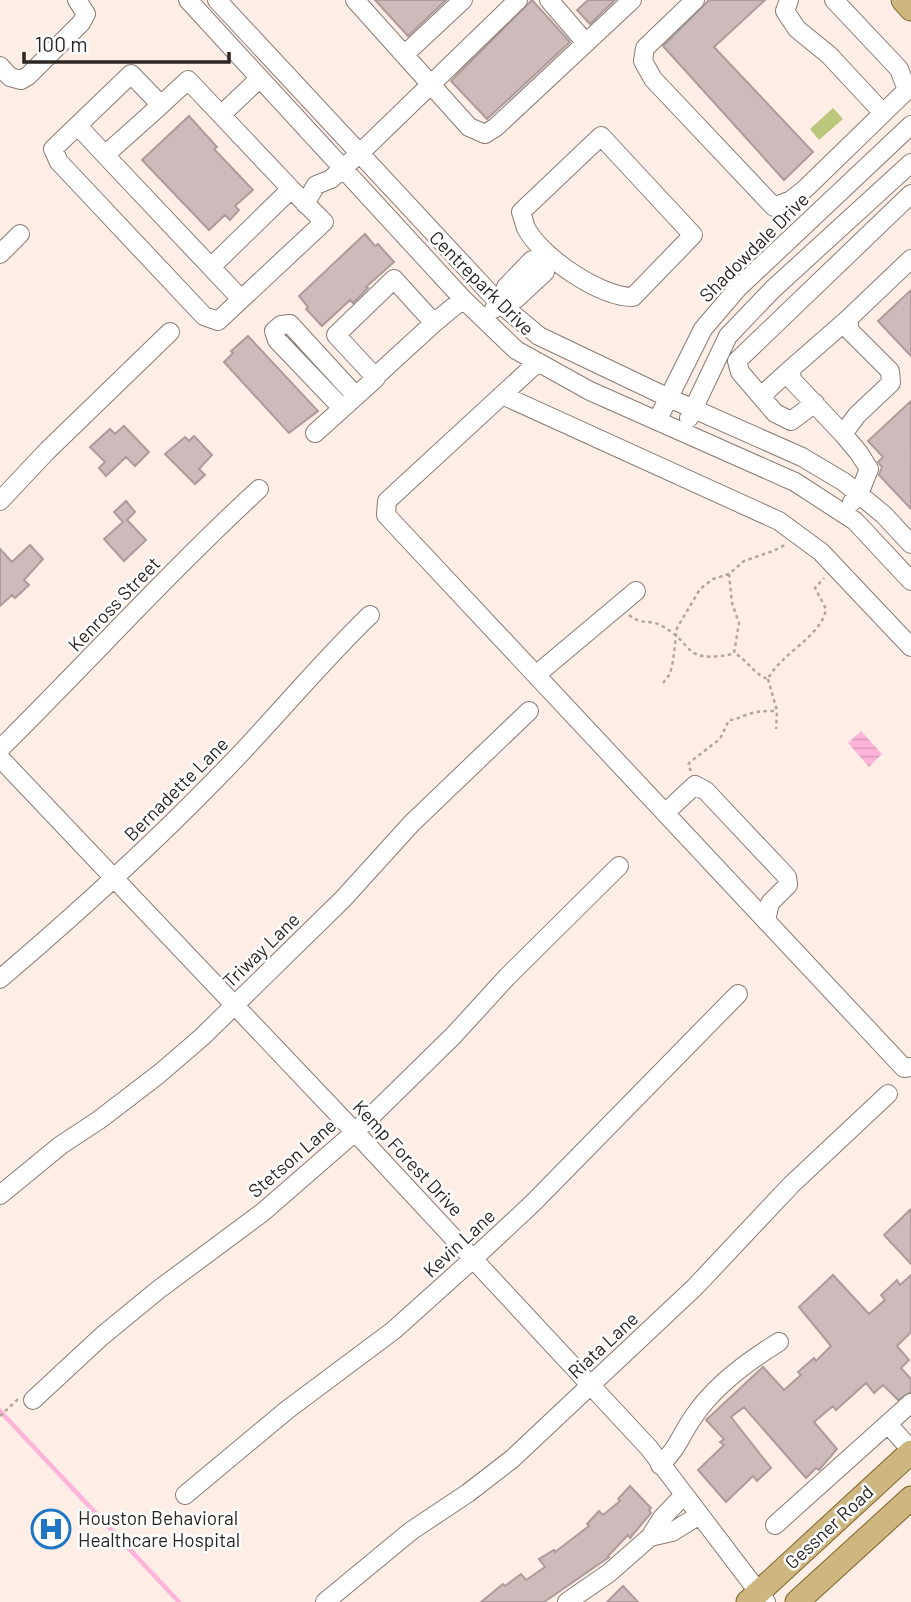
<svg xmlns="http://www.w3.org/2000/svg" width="911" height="1602" font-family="Barlow,sans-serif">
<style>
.green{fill:#bbc77d}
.water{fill:url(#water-rules)}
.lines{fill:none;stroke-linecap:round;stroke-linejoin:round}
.stream{stroke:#feb4da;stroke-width:4.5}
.building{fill:#cdbbbb;stroke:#ac9b9a;stroke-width:2}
.minor-casing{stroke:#887b73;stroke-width:20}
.major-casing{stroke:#7f6427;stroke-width:25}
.path{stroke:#b1a59f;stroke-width:2.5;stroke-dasharray:3.5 3.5;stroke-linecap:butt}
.minor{stroke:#fff;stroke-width:18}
.major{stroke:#cdb67f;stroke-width:23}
.labels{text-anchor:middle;stroke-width:5;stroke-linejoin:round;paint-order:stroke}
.street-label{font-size:19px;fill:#2c2623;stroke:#fff}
.poi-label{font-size:19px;fill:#2c2623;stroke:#fff;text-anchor:start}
</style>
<defs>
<pattern id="water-rules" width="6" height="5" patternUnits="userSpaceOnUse" patternTransform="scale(1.75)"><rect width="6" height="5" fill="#feb4da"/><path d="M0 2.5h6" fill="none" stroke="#da9bbb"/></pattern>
</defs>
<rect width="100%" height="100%" fill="#feeee6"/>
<!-- green -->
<path class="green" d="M833 108 843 119 819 140 810 129Z"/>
<!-- water -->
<path class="water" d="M861 731 882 754 869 767 848 743Z"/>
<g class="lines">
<!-- stream -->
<path class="stream" d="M0 1411 179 1602"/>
</g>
<!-- building -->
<path class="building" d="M375 0H446L408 36Z
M532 0 570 42 487 119 451 81Z
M588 0H615L590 24 577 10Z
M709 0H765L714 47 813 152 784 180 663 46Z
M189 116 217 147 214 149 253 190 235 206 239 210 230 220 225 215 209 230 142 160Z
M365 234 375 246 378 244 394 262 366 287 368 288 353 303 350 300 322 326 306 309 308 307 299 296Z
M911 290V356L878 321Z
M248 336 318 411 289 433 224 362 233 353 231 351Z
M911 401V509L879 475 882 467 878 462 883 457 868 441Z
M124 426 149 452 135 466 126 457 106 476 99 468 105 462 90 447 110 429 115 434Z
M194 436 212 455 199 469 205 475 195 484 165 454 185 437 189 441Z
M126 501 135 512 127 520 146 540 124 561 104 539 123 522 114 512Z
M30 545 43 559 24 580 29 585 15 598 12 595 0 606V549L12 562Z
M911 1209V1264L884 1235Z
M833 1275 869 1314 885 1300 881 1295 897 1280 900 1285 911 1275V1332L897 1346 909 1360 901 1368 911 1379V1392L898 1400 883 1385 874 1393 866 1383 836 1410 833 1406 814 1422 837 1449 819 1470 816 1468 806 1478 744 1407 731 1417 771 1468 757 1481 753 1476 726 1502 698 1470 724 1445 720 1442 724 1439 706 1420 763 1367 784 1390 801 1375 798 1372 814 1358 816 1361 831 1346 799 1307Z
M630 1486 651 1508 649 1510 651 1513 630 1538 628 1535 608 1556 609 1557 544 1602H481L503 1584 505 1586 521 1574 526 1580 545 1567 539 1559 554 1550 555 1552 589 1526 587 1524 599 1511 603 1515 620 1501 618 1499Z
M623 1586 638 1602H607Z"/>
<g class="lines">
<defs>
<path id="minor" d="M188 0 463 299 516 350 590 391 795 482 855 521 911 581
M217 0 498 302 539 336 669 398 802 457 844 482 884 515 911 544
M355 0 469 127 485 134 496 127 632 0
M549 0 586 43
M695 0 645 48 643 61 653 79 774 207 791 200 805 189 907 90 899 69 834 0
M789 0 785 11 797 29 829 55 883 113
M404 55 463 0
M0 66 10 77 21 80 28 76 81 23 86 14 77 0
M161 105 188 80 291 189
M221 115 260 78
M78 126 105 155
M601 136 693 235 633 297C600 297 541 257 526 228 524 223 523 217 521 212Z
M305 204 316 185 331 179 360 153 518 0
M0 254 20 234
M211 267 291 189 324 222 218 321 204 316 59 162 53 149 131 74 161 105 105 155 241 299
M503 299 506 287 532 260H546
M494 309 503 299H516L545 272 546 260 549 256
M538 362 387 501 386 515 904 1068 911 1067
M375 377 434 323
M502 395 779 521 821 552 911 647
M761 396 792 368
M815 403 791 421 775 413 740 372 737 361 911 194
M342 408 277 340 274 331 281 325 290 324 356 396
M689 418 728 336 773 289 911 163
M657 421 703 329 738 288 911 125
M315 433 376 378 336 335 394 279 434 323 463 299
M843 434 793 381 791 375 792 368 848 319
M0 501 47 451 170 332
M852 502 859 494 869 469 859 453 843 434 857 415 891 383 890 371 850 331 848 319 911 259
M536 675 636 591
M0 749C87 663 169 572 259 489
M0 758 355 1132 649 1448 766 1602
M665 813 695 785 706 791 787 877 788 885 770 903 766 920
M0 979C75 915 147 850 216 779 269 726 316 667 370 615
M0 1195 61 1145 99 1120 159 1074 202 1037 343 899 412 823 529 711
M33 1400 102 1336 158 1290 263 1212 355 1132 454 1035 507 977 619 866
M888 1424 911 1450
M660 1465C679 1447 680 1436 694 1416 715 1385 748 1361 779 1342
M185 1495 287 1410 394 1330 473 1259 533 1203 738 994
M683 1496 662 1518 650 1537 672 1532 698 1516
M775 1525 911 1403
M325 1602 411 1531 468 1493 512 1459 695 1287 791 1185 888 1094
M567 1602 609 1573 650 1537"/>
<path id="major" d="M903 0 911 9
M748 1602 911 1452
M797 1602 911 1498"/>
</defs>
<!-- minor casing -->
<use href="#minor" class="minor-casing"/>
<!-- major casing -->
<use href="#major" class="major-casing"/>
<!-- path -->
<path class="path" d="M911 455V457
M729 574 732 603 739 623 734 653C748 660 753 674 768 679 780 654 822 636 826 609L815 588 824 578
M629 615C643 626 648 619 660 625 697 644 680 664 733 654
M768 679 777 711 776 729
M663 683 670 674 673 661 677 628 700 589 713 579 729 574 744 561 773 551 785 545
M691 771 688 765 690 762 720 739 729 720C737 720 739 717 746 715 756 711 766 711 777 711
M0 1416 18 1399"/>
<!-- minor -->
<use href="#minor" class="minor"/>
<!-- major -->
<use href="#major" class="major"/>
</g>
<!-- icons -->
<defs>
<symbol id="hospital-ring" viewBox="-11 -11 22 22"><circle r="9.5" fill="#fff" stroke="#1f76c4" stroke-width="1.5"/><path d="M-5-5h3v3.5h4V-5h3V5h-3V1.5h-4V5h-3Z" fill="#1f76c4"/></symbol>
</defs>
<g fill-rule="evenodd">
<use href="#hospital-ring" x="29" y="1507" width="44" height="44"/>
</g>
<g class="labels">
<!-- street labels -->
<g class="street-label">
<text transform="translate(754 247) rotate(-45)" y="7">Shadowdale Drive</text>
<text transform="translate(482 283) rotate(45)" y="7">Centrepark Drive</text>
<text transform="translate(114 604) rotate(-46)" y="7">Kenross Street</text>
<text transform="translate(176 789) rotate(-45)" y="7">Bernadette Lane</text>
<text transform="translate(261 950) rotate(-44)" y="7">Triway Lane</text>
<text transform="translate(292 1158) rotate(-41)" y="7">Stetson Lane</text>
<text transform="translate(408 1158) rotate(47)" y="7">Kemp Forest Drive</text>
<text transform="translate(459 1243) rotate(-43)" y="7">Kevin Lane</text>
<text transform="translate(603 1345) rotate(-43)" y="7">Riata Lane</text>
<text transform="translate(829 1527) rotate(-43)" y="7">Gessner Road</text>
</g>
<!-- poi labels -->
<g class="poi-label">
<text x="78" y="1525">Houston Behavioral<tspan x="78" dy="22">Healthcare Hospital</tspan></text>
</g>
</g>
<!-- scale -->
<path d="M24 52v10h205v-10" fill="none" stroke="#2c2623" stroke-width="3.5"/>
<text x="35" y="52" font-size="21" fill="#2c2623" stroke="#ffffff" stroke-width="5" paint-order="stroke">100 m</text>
</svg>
